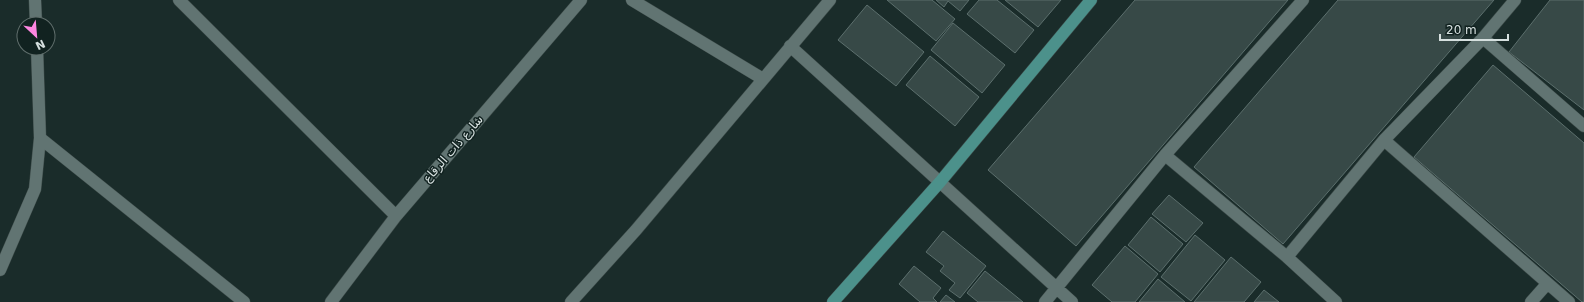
<svg xmlns="http://www.w3.org/2000/svg" width="1584" height="302" font-family="'DejaVu Sans',Vazirmatn,sans-serif">
<style>
.building{fill:#374947;stroke:#5c6f6d}
.lines{fill:none;stroke-linecap:round;stroke-linejoin:round}
.street-casing{stroke:#3b4947;stroke-width:13}
.primary-casing{stroke:#3b4947;stroke-width:13}
.street{stroke:#617472;stroke-width:12}
.primary{stroke:#4c918b;stroke-width:12}
.labels{text-anchor:middle;stroke-width:3;stroke-linejoin:round;paint-order:stroke}
.street-label{font-size:12px;fill:#d6e0df;stroke:#112220}
</style>
<rect width="100%" height="100%" fill="#1a2c2a"/>
<!-- building -->
<path class="building" d="M887 0H932L955 19 936 41Z
M936 0H969L960 11 948 1 944 7Z
M979 0H997L1034 30 1015 53 967 14Z
M1005 0H1061L1038 27Z
M1135 0H1288L1076 246 988 170Z
M1338 0H1494L1283 244 1194 167Z
M1550 0H1584V110L1509 52Z
M867 5 924 52 896 86 838 40Z
M953 23 1005 65 982 93 931 50Z
M930 56 979 97 955 126 906 85Z
M1493 65 1584 143V302H1582L1414 157Z
M1169 195 1203 223 1186 242 1152 214Z
M1151 217 1183 244 1160 272 1128 245Z
M943 231 986 266 960 298 949 290 955 283 940 271 944 266 926 252Z
M1195 235 1225 260 1191 301 1161 277Z
M1125 246 1158 274 1135 302H1112L1092 285Z
M1231 257 1261 282 1244 302H1194Z
M914 266 941 288 933 298 937 302H920L899 284Z
M985 271 1023 302H978L967 293Z
M1158 279 1185 302H1139Z
M1264 290 1279 302H1254Z
M946 295 955 302H940Z"/>
<g class="lines">
<defs>
<path id="street" d="M35 0 36 24
M179 0 396 216
M632 0 763 79
M1483 38 1584 126
M790 46 1072 302
M40 138 244 302
M1384 140 1569 302
M1165 155 1287 257 1336 302
M1287 257 1384 140 1483 38 1515 0
M0 270 35 189 40 138 37 48
M331 302 396 216 581 0
M571 302 636 230 830 0
M1045 302 1165 155 1303 0
M1531 302 1547 284"/>
<path id="primary" d="M833 302 940 182 1091 0"/>
</defs>
<!-- street casing -->
<use href="#street" class="street-casing"/>
<!-- primary casing -->
<use href="#primary" class="primary-casing"/>
<!-- street -->
<use href="#street" class="street"/>
<!-- primary -->
<use href="#primary" class="primary"/>
</g>
<g class="labels">
<!-- street labels -->
<g class="street-label">
<text transform="translate(453 149) rotate(-49)" y="4">شارع ذات الرقاع</text>
</g>
</g>
<!-- north arrow -->
<g transform="translate(36 36) rotate(154)"><circle r="19" fill="#112220" stroke="#606e6c"/>
<path d="M0-3L7 15L0 10L-7 15Z" fill="#fe86e1"/>
<text y="-6" font-size="11" font-weight="bold" text-anchor="middle" fill="#d6e0df">N</text>
</g>
<!-- scale -->
<path d="M1440 34v6h68v-6" fill="none" stroke="#d6e0df" stroke-width="2"/>
<text x="1446" y="34" font-size="12" fill="#d6e0df" stroke="#112220" stroke-width="3" paint-order="stroke">20 m</text>
</svg>
